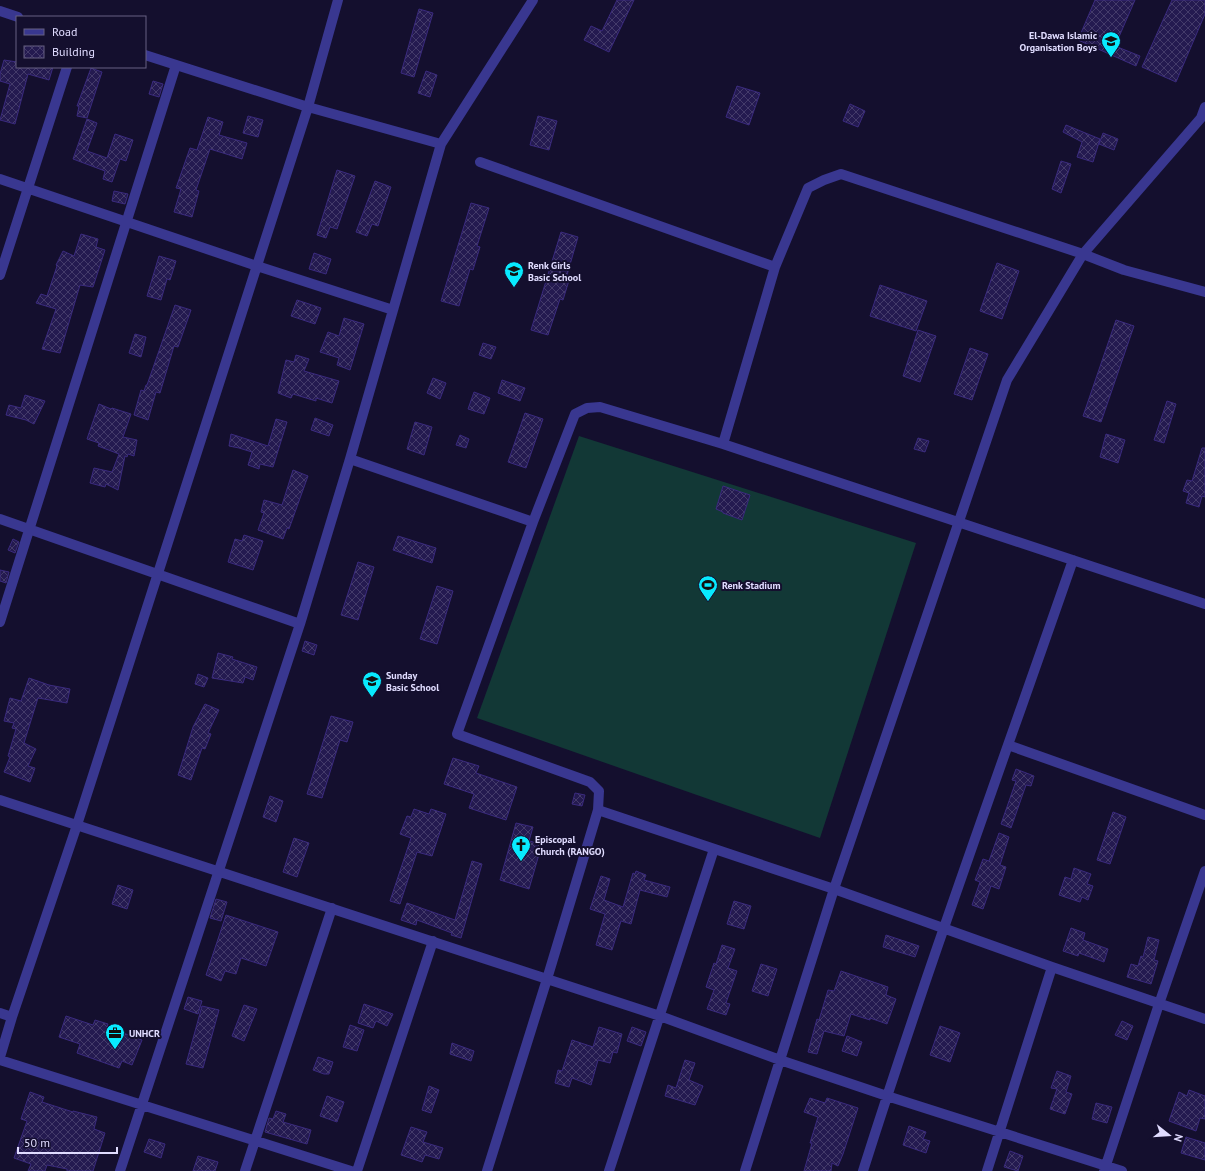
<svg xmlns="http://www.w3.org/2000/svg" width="1205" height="1171" font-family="'PT Sans',sans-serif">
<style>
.pitch{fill:#123836}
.building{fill:url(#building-cross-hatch);stroke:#3a2a7e}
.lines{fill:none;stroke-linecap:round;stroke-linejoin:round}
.street{stroke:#393790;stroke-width:10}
.labels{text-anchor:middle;stroke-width:4;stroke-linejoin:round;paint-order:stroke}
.poi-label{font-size:10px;font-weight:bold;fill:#e0dcff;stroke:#140f2e;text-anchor:start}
</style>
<defs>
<pattern id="building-cross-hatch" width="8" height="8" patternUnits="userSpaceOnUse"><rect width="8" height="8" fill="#241a50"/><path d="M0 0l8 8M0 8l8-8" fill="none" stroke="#443b6a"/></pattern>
</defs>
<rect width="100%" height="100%" fill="#140f2e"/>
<!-- pitch -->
<path class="pitch" d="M579 436 916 543 820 838 477 718Z"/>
<!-- building -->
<path class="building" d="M617 0H634L609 52 584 40 591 26 602 31Z
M1095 0H1135L1115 46 1140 56 1136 66 1078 40Z
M1172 0H1205V14L1176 82 1142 67Z
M419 9 433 13 414 77 401 73Z
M4 60 17 62V67H53L49 80 28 74 15 124 0 120 10 84 0 81V74Z
M91 68 102 72 87 118 77 116 79 106H77Z
M426 71 437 75 430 97 418 93Z
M153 81 163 84 159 97 149 94Z
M737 86 760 93 749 125 726 117Z
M850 104 865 111 858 127 843 121Z
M248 116 263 120 258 137 243 133Z
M538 116 557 121 549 150 530 145Z
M208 117 223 122 219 135 247 143 242 159 223 153 210 149 196 190 199 191 192 217 174 212 181 189 176 188 190 148 197 150Z
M87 119 97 123 87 151 107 158 115 134 133 140 126 161 120 159 112 182 103 179 105 171 73 159Z
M1066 125 1100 139 1093 162 1077 157 1082 142 1063 132Z
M1103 133 1118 139 1114 150 1099 144Z
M1061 161 1071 164 1061 193 1052 189Z
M337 170 355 176 337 229 330 227 326 238 317 235Z
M375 181 391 187 378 226 372 224 367 236 356 232Z
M114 191 128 194 125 204 112 201Z
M471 203 489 208 477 246 480 247 473 270 470 269 459 306 441 301Z
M561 232 578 237 567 275 570 277 563 300 560 299 548 335 531 330Z
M81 234 98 239 96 247 105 250 93 287 80 285 60 353 42 349 56 309 36 303 41 294 47 296 57 266 56 265 63 251 74 256Z
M314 253 331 259 326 274 309 269Z
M159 256 176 261 170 280 167 279 161 300 147 296Z
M997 263 1019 271 1002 319 980 311Z
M880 285 927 301 916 331 870 316Z
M297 300 321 308 315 324 291 316Z
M175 305 191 310 178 347 174 346 160 393 156 392 148 420 134 415 141 390 144 391 146 385H147Z
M344 318 364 324 350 370 337 365 339 358 320 352 328 332 339 336Z
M1116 320 1134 326 1101 422 1083 416Z
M918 330 936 336 920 382 903 376Z
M135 334 146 337 141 357 129 353Z
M483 343 496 347 491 359 479 355Z
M970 348 988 354 972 400 954 394Z
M296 355 309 359 304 371 339 381 332 403 316 398V401L293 394 291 398 278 393 286 360 294 362Z
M433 378 446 383 440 399 427 393Z
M502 380 525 388 520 401 498 393Z
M474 392 490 398 484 414 468 409Z
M25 395 45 401 34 424 26 420 6 415 9 405 21 408Z
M1167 401 1176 404 1164 443 1154 440Z
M99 404 111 409 112 408 131 414 123 437 137 440 134 456 128 454 127 457 125 456 118 490 106 484 105 487 90 483 94 468 112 472 119 454 98 446 99 443 87 439Z
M525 413 543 419 526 468 508 462Z
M315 418 333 425 329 436 311 430Z
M276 419 287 422 273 467 260 464 259 469 248 465 252 452 239 448 229 446 231 434 268 446Z
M415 422 432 427 424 455 407 449Z
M1106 434 1125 440 1118 463 1100 457Z
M460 435 469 439 466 448 456 445Z
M918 438 929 441 925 452 914 449Z
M1202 448H1205V497L1202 496 1199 507 1186 503 1189 493 1183 491 1187 480 1192 481Z
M293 470 308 476 289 529 287 528 283 539 258 530 264 513 261 512 264 500 282 505Z
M723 486 750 495 742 520 723 513V512L716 509Z
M244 535 263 541 253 570 228 562 235 539 242 541Z
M398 536 436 548 432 563 393 550Z
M13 539 19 542 15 553 8 550Z
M358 562 374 567 358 620 341 615Z
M0 570 9 572 6 583 0 581Z
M437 586 453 591 437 644 420 639Z
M305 641 317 645 314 655 302 651Z
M218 653 233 657 232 659 257 667 253 680 245 677 243 683 212 678Z
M198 674 208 678 204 687 195 684Z
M29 678 49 685 70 689 67 703 38 698 24 743 36 749 28 766 35 768 30 782 4 772 10 757 8 756 16 729 12 728 14 723 4 721 10 698 21 701Z
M205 704 219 710 208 733 211 734 205 749 202 748 191 780 178 775 193 727Z
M331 716 353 722 347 742 340 740 322 798 307 794Z
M453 758 479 766 476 773 517 787 506 820 469 808 474 794 444 784Z
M1016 769 1034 776 1031 786 1026 785 1011 828 1001 824 1016 781 1012 780Z
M575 793 585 795 582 806 572 804Z
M270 796 283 801 276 822 263 817Z
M414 809 429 814 431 809 446 814 432 856 417 852 400 904 390 901 411 838 400 834 407 816 411 817Z
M1113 812 1126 817 1110 864 1097 860Z
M516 823 533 827 529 841 542 844 529 889 500 880Z
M999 833 1009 837 1000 865 1006 867 999 889 991 886 983 909 972 905 980 882 975 880 983 859 989 861Z
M294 838 309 843 297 877 283 872Z
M472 861 482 864 461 938 451 935 452 933 417 920 416 925 401 920 407 903 455 920Z
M1074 868 1091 874 1087 884 1093 886 1088 900 1082 897 1080 902 1059 895 1065 877 1071 879Z
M636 871 646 875 644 880 670 887 667 897 640 890 631 924 621 921 612 950 596 945 605 914 590 909 601 876 610 879 604 900 623 907 633 873 635 874Z
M118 885 133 890 127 909 112 904Z
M216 899 227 902 221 921 210 918Z
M734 901 751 906 744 929 727 924Z
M226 915 278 932 266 966 241 958 236 974 225 971 221 981 206 975Z
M1071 928 1085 933 1083 940 1108 949 1104 962 1079 953 1078 956 1063 951Z
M886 935 919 946 915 957 883 947Z
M1148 937 1159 940 1154 960 1158 961 1151 984 1127 977 1131 964 1138 966 1141 956 1143 957Z
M722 945 735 949 728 968 737 971 726 1003 730 1004 726 1015 707 1009 714 990 706 987 714 963 716 964Z
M761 964 777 969 768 996 752 991Z
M841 971 888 987 886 995 896 999 887 1024 870 1018V1020L851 1014 844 1036 824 1031 817 1054 808 1052 817 1019 819 1020 828 990 834 991Z
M188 997 202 1001 198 1014 184 1009Z
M364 1004 393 1014 387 1026 376 1021 373 1028 358 1023Z
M244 1005 257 1009 244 1041 232 1036Z
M202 1006 219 1010 203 1068 186 1064Z
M66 1016 93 1025 95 1020 108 1024 107 1027 142 1040 132 1065 122 1061 119 1068 77 1053 80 1044 59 1037Z
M1122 1021 1133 1026 1127 1040 1115 1035Z
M350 1025 364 1030 357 1051 343 1047Z
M940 1026 960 1033 950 1062 930 1055Z
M599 1027 622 1034 617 1053 613 1052 610 1063 598 1060 591 1085 572 1078 569 1087 555 1083 558 1070 562 1071 572 1040 593 1047Z
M632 1027 646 1032 641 1046 627 1041Z
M847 1036 862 1042 857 1056 842 1051Z
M452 1043 474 1051 471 1061 450 1054Z
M318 1057 333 1062 329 1074H324L313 1070Z
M685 1060 695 1063 689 1080 703 1086 695 1105 665 1096 668 1085 676 1088Z
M1057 1071 1071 1076 1066 1092 1072 1094 1065 1114 1050 1109 1057 1089 1051 1088Z
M429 1086 439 1090 431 1113 422 1110Z
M1189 1090 1205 1096V1119L1200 1118 1196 1131 1169 1121 1179 1092 1187 1096Z
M30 1092 44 1097 42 1102 73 1112V1111L97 1117 94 1129 105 1133 93 1171H67V1169L47 1165 45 1171H28L31 1164 14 1158 27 1121 21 1119Z
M327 1096 344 1102 337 1122 320 1116Z
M810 1098 825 1103 827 1098 858 1108 843 1154 838 1166 832 1163 831 1171H804L812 1143H810L818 1117 804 1112Z
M1096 1103 1112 1107 1107 1123 1092 1119Z
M276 1111 286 1114 283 1122 311 1130 307 1144 265 1132 269 1118 273 1119Z
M909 1126 926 1132 923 1139 930 1141 926 1153 903 1145Z
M411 1127 427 1132 423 1142 443 1148 439 1159 425 1155 422 1162 401 1155Z
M1186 1137 1205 1143V1160L1181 1153Z
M149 1139 165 1144 161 1158 144 1152Z
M1010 1151 1023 1156 1018 1171 1004 1167Z
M198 1156 218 1162 215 1171H193Z"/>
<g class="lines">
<!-- street -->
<path class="street" d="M0 11 18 17
M145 55 308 107 441 144
M480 162 775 267 808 188 824 180 841 174 1083 254 1124 270 1205 292
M0 179 257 266 393 310
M0 275 67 67
M723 444 775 267
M350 459 533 522
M0 519 300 624
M0 622 176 65
M1008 745 1205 815
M0 800 660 1016 780 1060 887 1096 1122 1171
M598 810 599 791 590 782 457 734 533 522 575 414 587 408 600 407 723 444 1205 604
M0 1013 12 1017
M0 1057 12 1017 77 825 308 107 338 0
M0 1060 351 1171
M120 1171 300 624 350 459 441 144 533 0
M245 1171 332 908
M357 1171 433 941
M487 1171 547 979 598 810 834 889 1052 967 1205 1019
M609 1171 714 849
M745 1171 834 889 1007 380 1083 254 1201 118 1205 107
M863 1171C928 966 1002 764 1073 560
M987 1171 1052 967
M1104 1171 1159 1004 1205 871"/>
</g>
<!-- icons -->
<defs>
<symbol id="school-pin" viewBox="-11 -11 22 30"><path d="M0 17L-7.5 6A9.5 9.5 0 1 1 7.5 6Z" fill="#08eaff" stroke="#140f2e"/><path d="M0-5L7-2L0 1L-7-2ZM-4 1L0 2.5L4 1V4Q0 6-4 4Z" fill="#111"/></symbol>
<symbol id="stadium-pin" viewBox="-11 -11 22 30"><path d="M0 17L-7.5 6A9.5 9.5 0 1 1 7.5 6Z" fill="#08eaff" stroke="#140f2e"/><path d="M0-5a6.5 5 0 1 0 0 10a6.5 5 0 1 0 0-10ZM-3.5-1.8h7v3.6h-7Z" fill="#111"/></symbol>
<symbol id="church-pin" viewBox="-11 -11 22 30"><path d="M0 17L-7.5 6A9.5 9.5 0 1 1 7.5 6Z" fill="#08eaff" stroke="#140f2e"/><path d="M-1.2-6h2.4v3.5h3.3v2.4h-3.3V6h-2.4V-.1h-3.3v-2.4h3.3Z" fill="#111"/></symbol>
<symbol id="office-pin" viewBox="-11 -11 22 30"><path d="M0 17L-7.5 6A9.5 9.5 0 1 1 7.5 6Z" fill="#08eaff" stroke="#140f2e"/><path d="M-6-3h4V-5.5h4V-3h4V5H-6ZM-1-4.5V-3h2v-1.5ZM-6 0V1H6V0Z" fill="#111"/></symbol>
</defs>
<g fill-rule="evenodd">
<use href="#school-pin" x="1100" y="30" width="22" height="30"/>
<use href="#school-pin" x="503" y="260" width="22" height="30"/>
<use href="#stadium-pin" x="697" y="574" width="22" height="30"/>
<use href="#school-pin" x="361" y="670" width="22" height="30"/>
<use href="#church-pin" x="510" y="834" width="22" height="30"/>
<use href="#office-pin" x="104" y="1022" width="22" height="30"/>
</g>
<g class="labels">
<!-- poi labels -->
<g class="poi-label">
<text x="1097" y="39" text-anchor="end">El-Dawa Islamic<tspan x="1097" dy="12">Organisation Boys</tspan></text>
<text x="528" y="269">Renk Girls<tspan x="528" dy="12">Basic School</tspan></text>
<text x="722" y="589">Renk Stadium</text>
<text x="386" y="679">Sunday<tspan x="386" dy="12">Basic School</tspan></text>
<text x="535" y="843">Episcopal<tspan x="535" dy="12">Church (RANGO)</tspan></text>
<text x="129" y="1037">UNHCR</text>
</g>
</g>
<!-- legend -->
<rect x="16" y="16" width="130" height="52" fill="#140f2e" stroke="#666182"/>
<rect x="24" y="29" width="20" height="6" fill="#393790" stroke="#666182"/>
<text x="52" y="36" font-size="12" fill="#e0dcff">Road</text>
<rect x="24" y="46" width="20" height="12" fill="url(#building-cross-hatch)" stroke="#666182"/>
<text x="52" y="56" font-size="12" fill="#e0dcff">Building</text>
<!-- north arrow -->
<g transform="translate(1169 1135) rotate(107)" stroke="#140f2e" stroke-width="3" paint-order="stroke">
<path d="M0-3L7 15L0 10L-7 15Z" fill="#e0dcff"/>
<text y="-6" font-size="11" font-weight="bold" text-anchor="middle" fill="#e0dcff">N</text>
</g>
<!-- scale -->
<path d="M18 1147v6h99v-6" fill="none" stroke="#e0dcff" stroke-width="2"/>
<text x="24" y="1147" font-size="12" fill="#e0dcff" stroke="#140f2e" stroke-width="3" paint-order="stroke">50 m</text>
</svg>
